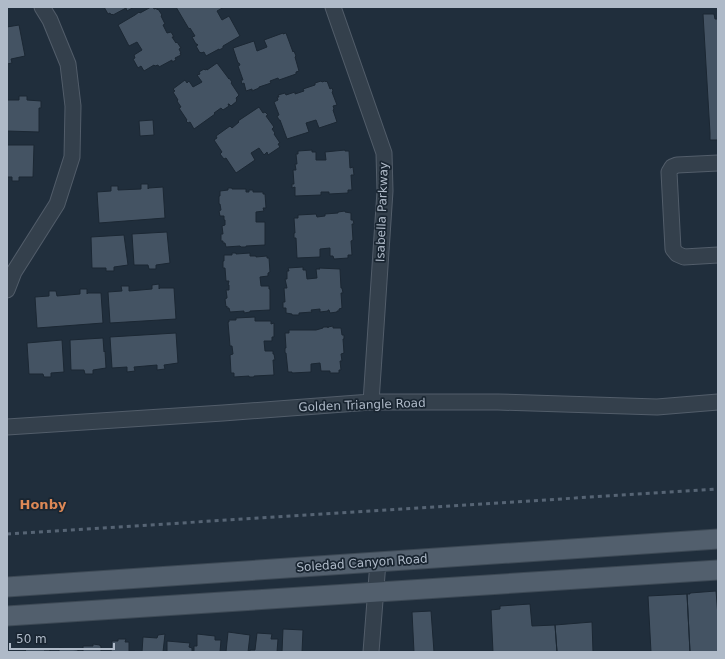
<svg xmlns="http://www.w3.org/2000/svg" width="725" height="659" font-family="'DejaVu Sans',sans-serif">
<style>
.building{fill:#445363;stroke:#1b2733}
.lines{fill:none;stroke-linecap:round;stroke-linejoin:round}
.minor-casing{stroke:#525d6a;stroke-width:17}
.major-casing{stroke:#3d4955;stroke-width:21}
.minor{stroke:#34404c;stroke-width:15}
.major{stroke:#525f6d;stroke-width:19}
.rail{stroke:#566474;stroke-width:3;stroke-dasharray:4 4;stroke-linecap:butt}
.labels{text-anchor:middle;stroke-width:3.5;stroke-linejoin:round;paint-order:stroke}
.street-label{font-size:12px;fill:#afbac8;stroke:#192531}
.neighbourhood-label{font-size:13px;font-weight:bold;fill:#dc8856;stroke:#192531}
</style>
<rect width="100%" height="100%" fill="#202e3c"/>
<!-- building -->
<path class="building" d="M104 7H134L127 11 126 8 113 15 112 14 111 15 110 13 108 14Z
M151 7H153L154 9 157 8V10L158 9 162 15 161 16 165 24 163 25 167 33 171 32 174 37H172L176 43 177 42 181 48 179 49 181 53H180L181 55 175 58 176 60 172 62V60L159 67 158 65 155 66 154 65 144 71 141 66 138 68 133 59 135 58 134 55 142 50 137 42 129 46 118 25 135 15 139 12 140 13Z
M176 7H224L217 11 222 20 229 16 240 36 223 46V48L219 50V49L206 56 204 52 201 53V52L200 53 196 46 198 45 197 44H196L192 37 195 36 190 28 189 29Z
M703 14H714L715 19H718V140H710V133Z
M19 25 25 56 11 59 12 63 7 64V27Z
M283 33V34L286 33 293 52 294 51 296 56 295 57 299 71 296 72V74L279 80 278 78 270 81 271 83 259 87V88L252 91V89L246 91 244 83 242 84 241 80H243L238 66 240 65 239 63H238L233 48 254 41 257 51 267 47 264 40Z
M217 63 229 79V78L232 82 231 83 239 95 236 98 237 100H236L237 101 231 106 229 104H228L229 106 223 110 221 108 214 113 215 114 194 129 190 122 188 123 186 121 187 120 179 108 181 107 177 101 178 100 173 92 175 91 173 89 185 80 187 83 189 81 193 87 202 82 197 75 200 74 199 72 204 69 205 70 207 69V70Z
M321 81 322 82 325 81 326 82 327 81 330 89 332 88 333 91 332 92 337 105 333 106 334 109 333 110 337 122 319 128 316 120 306 123 309 132 287 139 280 120H279L277 116 279 115 274 102 278 100 277 97H279L278 95 285 93 286 95 295 92V94L304 91 303 89 315 85V83Z
M19 96H27V100L41 101V108H39V132L7 131V100H19Z
M259 107 263 113 265 112 268 115 266 116 274 127 272 129 275 133 274 134 280 143 278 144 280 147 268 155 267 152 264 155 259 148 251 153 255 160 236 173 226 158 224 159 220 154 222 152 214 140 217 138 216 136 230 126 232 128 239 122 238 121Z
M153 120 154 135 140 136 139 121Z
M7 145H34L33 177H19V181H12V177H7Z
M312 150V152H316V160H326L325 152 345 150V151H349L350 168 353 167 354 175H351L352 190H348V193L329 194V192H321V195L295 196V187L292 188V184H294L293 170H296L295 164H297L296 154H298V151Z
M141 184H148V189L149 188 163 187 165 218 99 223 97 192 111 191V186H118V190L141 189Z
M228 188H232V189H246V192H249V190H253V192H263V194H265L266 208H263L264 211 256 212V222H265V245L246 246V247H241L240 246 226 247 225 243H223V241H221V234H223L222 226 225 225V220H224V216H220L219 211 221 210 220 204H219V196H220V191L228 190Z
M345 211V212L351 213V220H353L354 224H352L353 240 351 241 352 255H348V258L334 259 333 256H330V248L320 249V257L297 258 296 238H294V233H295L294 218H298V215L316 214 317 217 325 216V214L338 213V212Z
M167 232 170 263 156 265V269H149L148 265H134L132 234Z
M124 235 128 265 114 267V271H106V268H92L91 237Z
M232 253H236V254L250 253V256H256V257L267 256V258H269L270 272 268 273V276L260 277 261 286H269V289H270V310L250 311V312L244 313V311L230 312 229 308H227V306L226 307 225 299 227 298V297L226 290H229V285H228L229 281H226L225 268H223V261H224V255H232Z
M303 267V270H306L307 279 317 278 316 269H320L319 268 340 269 341 288H342L343 293H341L342 308 339 309V311H337V312L330 313 329 310H328V311L320 312V309L311 310 312 312 299 313V315H292V314L286 313V308H283V302H285L284 288H287L285 279H287V271H289L288 268Z
M159 284V289L160 288H174L176 319 110 323 108 292 122 291 121 286H129V291L152 289V285Z
M80 289H87V294L88 293H101L103 323 37 328 35 297 49 296V291H56L57 296 80 294Z
M255 317V321H271V324L274 323V337H272V341H264L265 351H273V354H274L275 360H273L274 375 254 376V377H249V376L234 377V373H231L230 355 233 354 232 346H230L228 322H229V320H236V318Z
M333 326V328H341L342 335H344V339H343L344 353 341 354 342 361H340L341 370H339V373H330V371H321L320 363 311 364V372L292 373V372H288L286 353H285V348H286L285 333H289V330H316L323 328V327H328V328V327Z
M176 333 178 363 164 365 165 369 157 370V365L134 367 135 371 127 372V367L112 368 110 337Z
M103 338 104 352 105 351 106 368 93 370V374H85L84 370H71L70 340Z
M62 340 64 372 51 373V377H44L43 374H29L27 343Z
M716 591 718 616V652H690L687 594H690V593Z
M687 594 690 652H651L648 596Z
M530 604 532 626 555 625 557 652H493L491 610 500 609V606Z
M431 611 434 652H414L412 612Z
M592 622 593 652H557L555 625Z
M283 629 303 630 302 652H282Z
M228 632 250 635 248 652H226Z
M257 633 272 634 271 639H278L277 652H250V650H255Z
M165 634 163 652H142L143 637 157 638 158 635Z
M197 634 215 636V640H221L220 652H194V646H197Z
M118 639H126L125 642H129V651H135V652H111L112 641H118Z
M167 641 190 643 189 647 192 648V652H167Z
M93 644 100 645V646H101V652H83V646H93Z
M26 648 44 649V650H50V652H25Z
M59 648 78 650V652H59Z"/>
<g class="lines">
<defs>
<path id="minor" d="M333 7 384 153 385 191 371 402
M718 163 677 165 672 167 669 172 673 249 677 254 684 257 718 255
M7 290 14 272 57 204 72 157 73 106 68 64 50 20 42 7
M7 427 223 413 371 402H498L657 407 718 402
M371 652 378 562"/>
<path id="major" d="M7 587 718 539
M7 616 718 570"/>
</defs>
<!-- minor casing -->
<use href="#minor" class="minor-casing"/>
<!-- major casing -->
<use href="#major" class="major-casing"/>
<!-- minor -->
<use href="#minor" class="minor"/>
<!-- major -->
<use href="#major" class="major"/>
<!-- rail -->
<path class="rail" d="M7 534 718 489"/>
</g>
<g class="labels">
<!-- street labels -->
<g class="street-label">
<text transform="translate(382 212) rotate(-88)" y="4">Isabella Parkway</text>
<text transform="translate(362 405) rotate(-2)" y="4">Golden Triangle Road</text>
<text transform="translate(362 563) rotate(-4)" y="4">Soledad Canyon Road</text>
</g>
<!-- neighbourhood labels -->
<g class="neighbourhood-label">
<text x="43" y="509">Honby</text>
</g>
</g>
<!-- border -->
<rect width="725" height="659" fill="none" stroke="#afbac8" stroke-width="16"/>
<!-- scale -->
<path d="M10 643v6h104v-6" fill="none" stroke="#afbac8" stroke-width="2"/>
<text x="16" y="643" font-size="12" fill="#afbac8" stroke="#192531" stroke-width="3" paint-order="stroke">50 m</text>
</svg>
